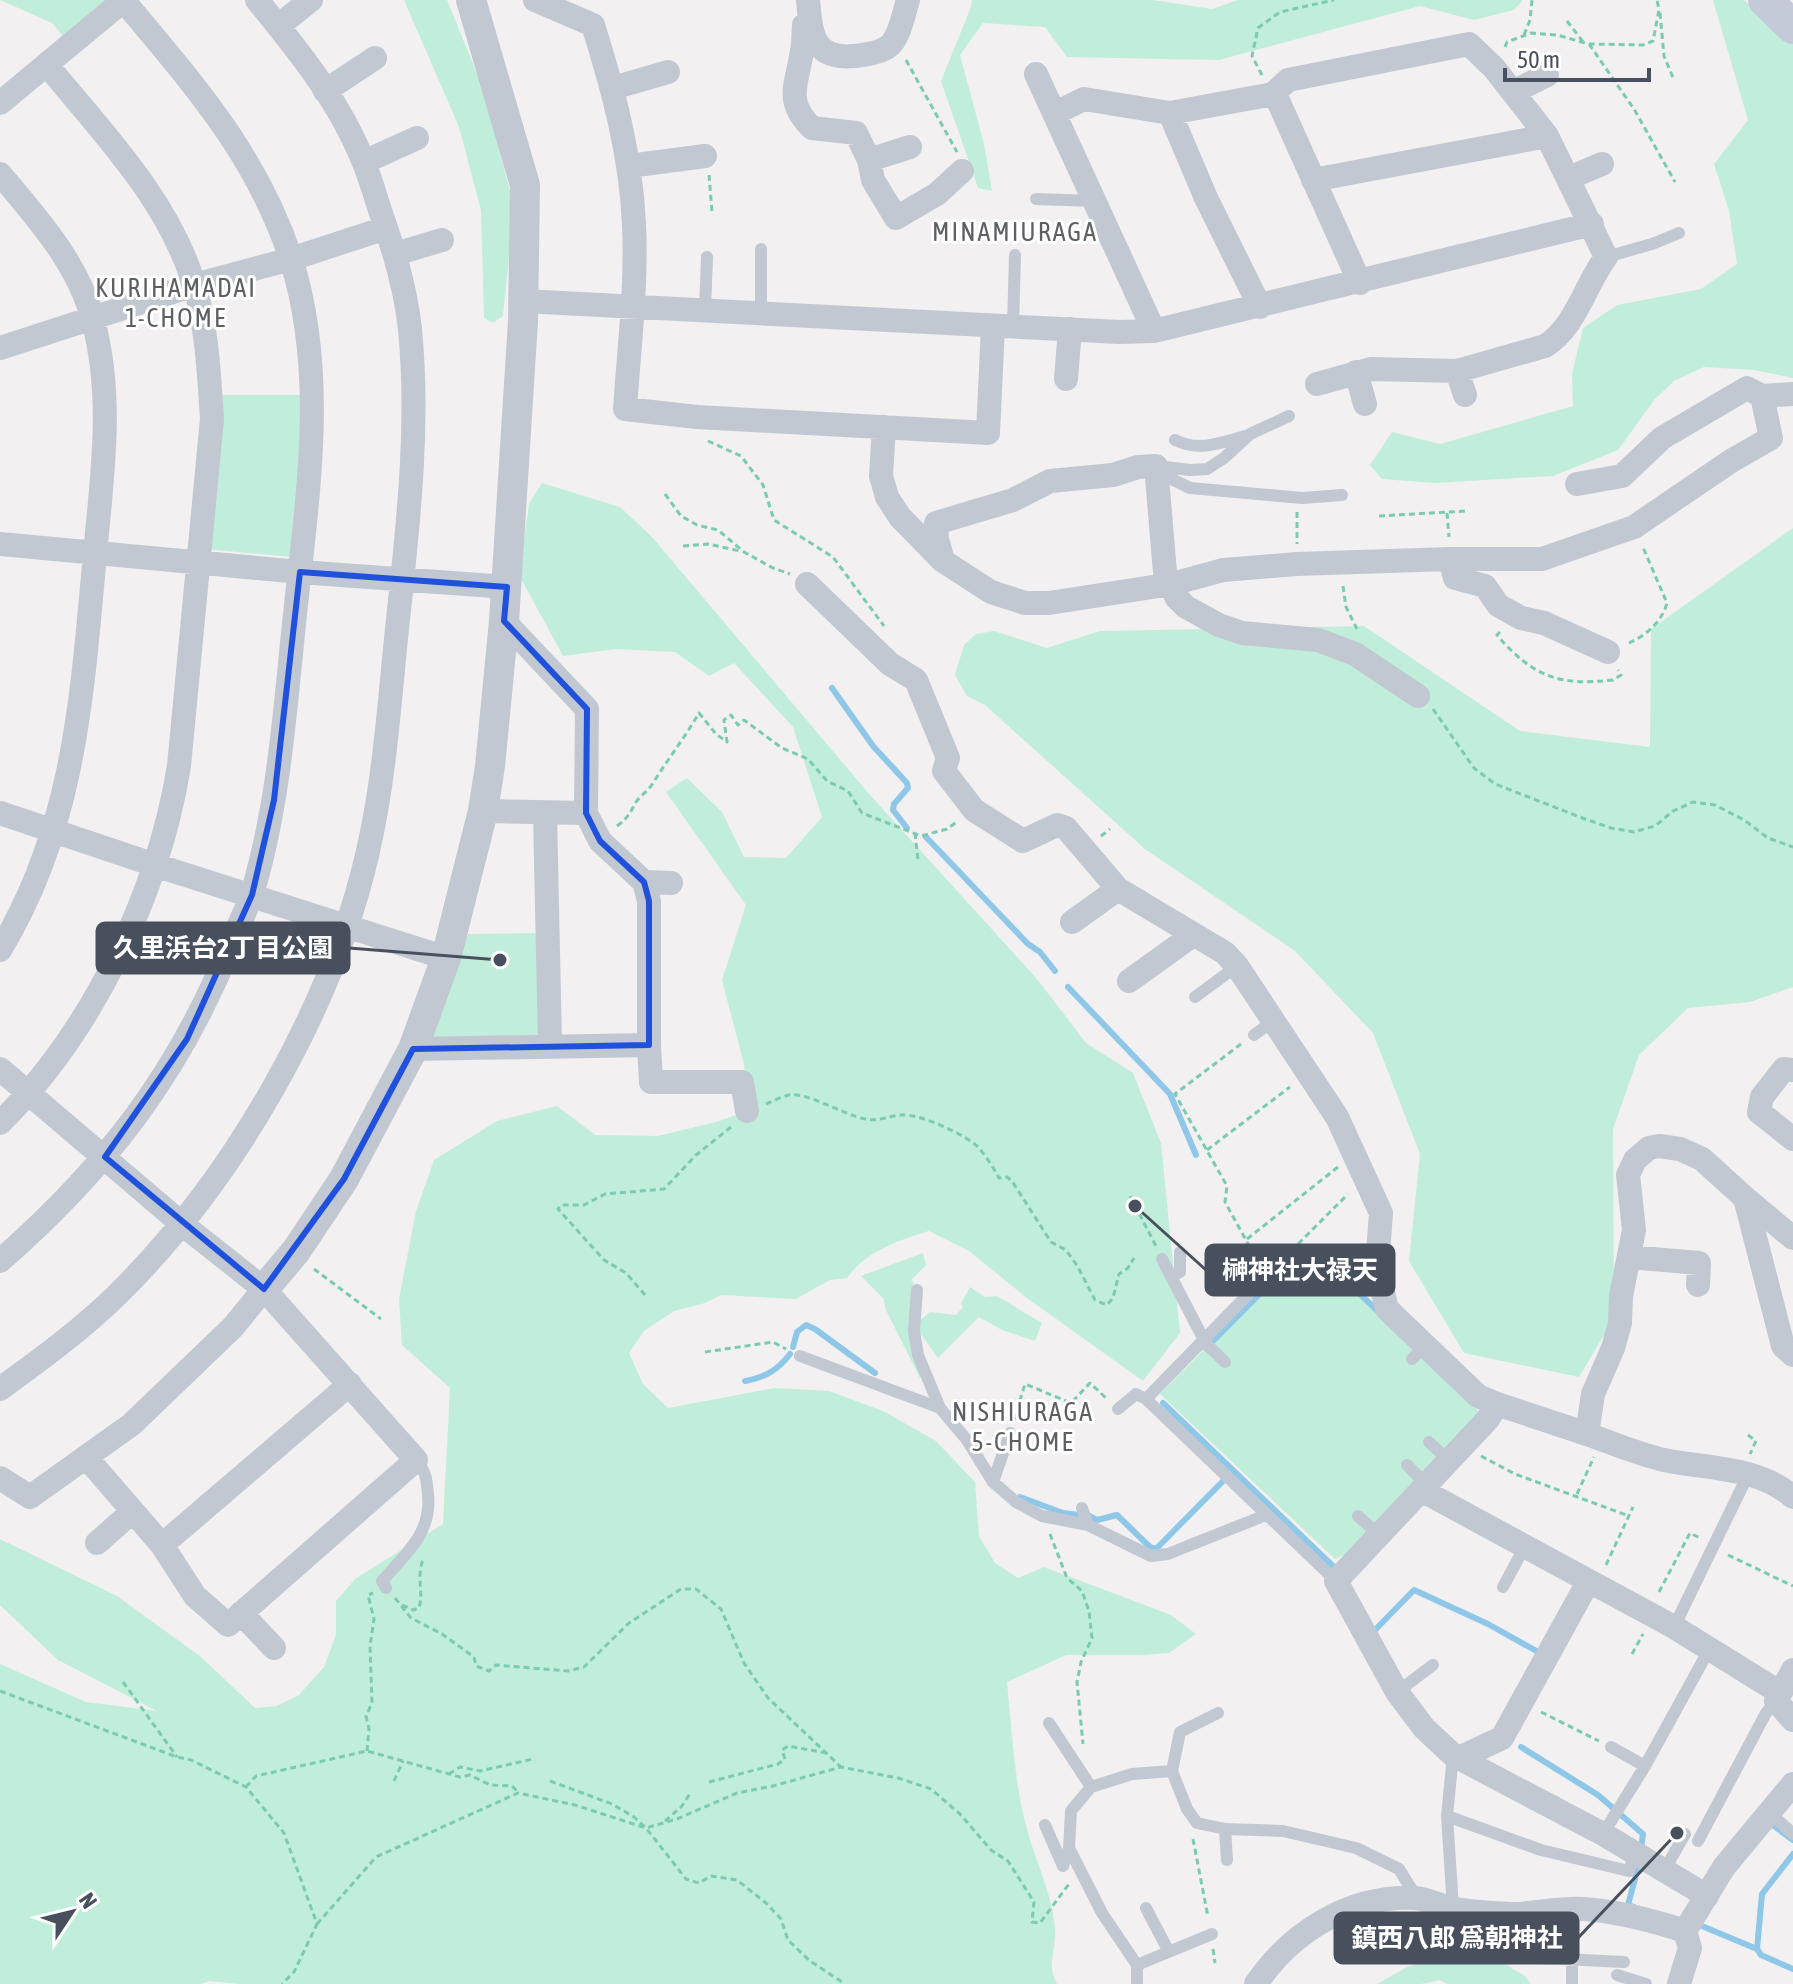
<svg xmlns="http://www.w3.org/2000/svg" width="1793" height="1984" font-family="'Asap Condensed','Noto Sans JP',sans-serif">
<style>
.green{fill:#c1eeda}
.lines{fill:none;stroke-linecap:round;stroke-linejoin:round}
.stream{stroke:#8fc7e9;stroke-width:6}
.path{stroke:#7acbb1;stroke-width:3;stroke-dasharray:6 4;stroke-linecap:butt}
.service{stroke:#c1c8d1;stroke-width:12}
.minor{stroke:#c1c8d1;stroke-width:24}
.tertiary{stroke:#c1c8d1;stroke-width:30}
.secondary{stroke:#c4cad8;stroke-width:34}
.marked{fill:none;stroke:#2051dd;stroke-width:6;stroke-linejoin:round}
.labels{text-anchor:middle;stroke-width:6;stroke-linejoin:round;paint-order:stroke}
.neighbourhood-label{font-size:26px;letter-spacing:2px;fill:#5d5f65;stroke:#fff}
.leader{fill:none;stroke:#49505d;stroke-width:3}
.callout-dot{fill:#49505d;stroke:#fff;stroke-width:3}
.callout{fill:#49505d;stroke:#49505d;stroke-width:3}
.callout-label{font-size:26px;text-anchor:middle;font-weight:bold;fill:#fff}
</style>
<rect width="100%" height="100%" fill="#f2f0f0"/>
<!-- green -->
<path class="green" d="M0 0H109L64 37 52 23Z
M404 0H447L482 86 514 206 503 316 493 323 484 318 481 210 459 127Z
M972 0H1153L1212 9 1238 0H1523L1514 10 1474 20 1420 6 1219 60 1067 57 1045 27 983 23 960 55 984 144 992 191 978 188 941 81 971 7Z
M1713 0H1744L1793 44V378L1754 370 1704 367 1674 381 1655 399 1618 450 1553 476 1435 483 1382 479 1370 465 1392 432 1440 444 1573 406 1572 374 1583 328 1617 305 1701 289 1737 264 1729 211 1714 164 1748 120Z
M217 395H303L299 473 291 557 207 549Z
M542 483 620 507 652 537 870 795 1037 979 1086 1043 1133 1073 1161 1143 1180 1333 1143 1381 1027 1298 969 1251 929 1231C899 1240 865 1252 847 1278L830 1280 796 1299 721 1295 705 1303 674 1311 644 1331 629 1353 643 1384 668 1408 775 1388 829 1391 883 1411 936 1441 975 1482 979 1536 995 1563 1018 1578 1044 1567 1171 1615 1196 1634 1169 1653 1143 1655H1066L1007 1682C1012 1731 1014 1782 1027 1829 1036 1863 1053 1895 1055 1930 1056 1952 1046 1964 1057 1984H240L209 1981 201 1984H0V1664L86 1702 157 1711 58 1660 0 1605V1539L117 1596 201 1657 255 1708 277 1706 299 1695 324 1667 336 1635V1601L355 1579 443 1524 450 1388 402 1345 399 1299 416 1211 434 1160 497 1121 557 1106 595 1135 658 1136 716 1122 747 1111 744 1064 722 980 746 905 666 792 687 778 722 812 744 857 786 858 822 817 793 727 734 663 709 676 675 652 616 649 563 656 519 575 529 504Z
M1793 528V987L1750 1002 1688 1008 1639 1055 1613 1129 1614 1318 1579 1377 1464 1353 1409 1261 1420 1154 1373 1033 1295 951 1145 849 985 705 967 696 955 675 964 645 976 634 994 631 1047 648 1100 631 1364 626 1520 731 1650 747 1651 629Z
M540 933 542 1030 536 1036 432 1037 468 934Z
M1307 1246 1481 1413 1346 1554 1335 1559 1160 1394Z
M923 1253 926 1265 911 1280 916 1286 911 1342 924 1376 920 1378 886 1310 883 1298 861 1276Z
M970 1287 985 1297 997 1296 1042 1323 1035 1341 1002 1330 979 1317 938 1358 918 1330 919 1321 930 1312 956 1315 963 1307 961 1303Z
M1487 1953 1525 1976 1531 1984H1447L1440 1980 1421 1984H1377L1409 1966 1448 1957Z"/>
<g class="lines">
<!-- stream -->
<path class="stream" d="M832 688 873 746 907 783 908 788 894 804 893 810 907 828
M926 837 1028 944 1040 952 1055 971
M1068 987 1170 1094 1196 1155
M1213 1341 1306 1247 1311 1248 1380 1313
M793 1347 797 1332 806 1325 815 1329 875 1373
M745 1381C765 1377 777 1371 790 1354
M1163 1403 1335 1568 1340 1565
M1020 1497 1063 1513 1079 1515
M1088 1515 1097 1520 1117 1515 1151 1548H1157L1227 1477
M1373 1632 1414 1590 1488 1624 1540 1653
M1521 1747 1598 1795 1643 1834 1641 1849
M1770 1823 1793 1840
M1634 1907 1628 1905 1639 1864
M1697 1924 1757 1949 1761 1955 1793 1969
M1757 1949 1762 1894 1793 1854"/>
<!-- path -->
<path class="path" d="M1660 13 1664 56 1674 80
M1567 21 1584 43
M1524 35 1530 20 1532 0
M1589 44 1634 109 1675 182
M1505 47 1507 42 1531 33 1557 35 1589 44 1643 45 1653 41 1659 10 1657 0
M906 60 957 152
M1262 75 1252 56 1258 28 1280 12 1334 0
M709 175 712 212
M708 441 741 456 763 485 774 520 833 557 884 626
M665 494 681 516 697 525 718 530 744 552 773 568 790 574
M1297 512V544
M1447 513 1449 537
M1379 516 1466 511
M683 546 708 544 740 551
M1343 586 1346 607 1358 631
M1500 632 1497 635C1533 677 1559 686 1613 680L1621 675 1618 670
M1629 643C1645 636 1662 622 1667 603L1642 545
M1433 709 1474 768 1495 784 1585 819 1611 828 1634 832 1655 826 1673 811 1693 802 1715 805 1744 820 1768 838 1793 847
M617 826C628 818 630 813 636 802 641 795 649 790 653 783 668 759 685 737 699 713L716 734 727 742 724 720 731 715 738 725 744 720 782 748 808 759 827 781 848 791 862 813 921 836 947 829 958 821
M915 833 918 860
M1101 836 1110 829
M1241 1044 1175 1094 1227 1186 1225 1202 1258 1262
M766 1104C773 1101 781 1097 789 1095 808 1092 844 1115 865 1119 878 1122 888 1116 901 1115 919 1113 966 1135 978 1147 986 1156 993 1167 999 1178L1007 1177 1012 1181 1051 1242 1066 1250 1078 1267 1095 1300 1107 1305 1113 1298 1119 1274 1128 1268 1134 1258
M1207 1150 1290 1087
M1130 1196 1156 1246
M1247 1239 1338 1167
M1277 1265 1348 1194
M314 1269 381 1319
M645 1295 626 1273 604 1260 558 1209 561 1205H584L605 1194 664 1189 696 1155 731 1127
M705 1352 773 1342 786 1349
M1014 1420 1025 1384 1071 1403 1090 1383 1106 1398
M1748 1435 1756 1441 1750 1454
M1481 1456 1515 1474 1629 1516
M1577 1494 1594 1457
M1050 1534 1067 1578 1082 1591 1089 1611 1092 1638 1081 1662 1077 1682 1083 1744
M1728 1555 1793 1586
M1606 1565 1633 1507
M1659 1592 1690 1533 1702 1539
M395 1598 411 1618 442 1634 474 1657 476 1666 489 1671 496 1665 568 1671 584 1667 629 1623 681 1589H696L721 1609 744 1663 768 1698 841 1767
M402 1605 413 1610 419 1608C424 1591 416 1580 423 1559
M1632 1654 1643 1634
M123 1682 177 1757
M0 1691 177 1757 191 1760 246 1787 284 1833 317 1924 294 1972 282 1984
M1541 1712 1599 1741
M367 1751 369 1729 366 1716 372 1703 370 1646 374 1619 368 1595 373 1593
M449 1774 460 1767 480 1771 533 1759
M394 1781 403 1761
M550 1781 612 1804 634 1817 646 1828 686 1879 699 1883 711 1876 737 1880 766 1903 781 1919 788 1940 810 1961 845 1984
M709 1782 778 1764 785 1759 782 1750 788 1746 827 1753
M246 1787 256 1776 367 1751 460 1777 470 1775 490 1785 512 1786 518 1792
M665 1821 682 1806 691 1792
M1193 1839 1208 1917
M317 1924 376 1857 518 1793 575 1805 646 1828 677 1819 737 1793 773 1786 841 1767 898 1778 931 1789 960 1814 991 1850 1008 1861 1034 1902 1032 1922 1040 1923 1069 1884
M1213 1949 1215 1963"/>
<!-- service -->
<path class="service" d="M1036 199 1094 201
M1606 257 1652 244 1679 233
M705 310 707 257
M761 312V249
M1013 327 1015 255
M1175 440C1199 452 1220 443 1245 436
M1156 466 1190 470 1207 469 1224 458 1250 434 1289 416
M1157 472 1190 488 1302 498 1342 495
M1195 997 1237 966
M1254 1035 1273 1021
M1162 1259 1203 1338
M1171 1276 1180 1272V1252
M1266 1276 1146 1399 1336 1581
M917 1290 914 1331 918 1355 940 1408
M1202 1340 1225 1362
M800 1356 940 1408 967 1440 993 1482 1016 1502 1042 1516 1088 1525 1151 1556 1168 1554 1266 1515
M1412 1359 1425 1346
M1118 1409 1136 1394 1146 1399
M1429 1442 1448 1460
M1407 1465 1426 1484
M993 1482 1010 1433
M1082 1508 1088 1525
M1358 1516 1379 1535
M1503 1587 1524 1548
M386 1588 382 1581C405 1555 432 1533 428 1495 427 1480 426 1472 416 1460
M1674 1627 1748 1475
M1397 1692 1433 1665
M1049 1723 1091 1787
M1611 1747 1645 1766
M1453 1755 1447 1816 1453 1908
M1172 1771 1180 1732 1218 1713
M1769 1812 1793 1834
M1447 1816 1541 1850 1629 1871 1635 1853
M1045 1825 1063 1866 1069 1848
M1225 1829 1227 1860
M1603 1834 1645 1766 1710 1648
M1698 1841 1766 1713 1776 1701
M1665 1869 1685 1834
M1146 1908 1169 1952
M1511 1914 1514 1939 1541 1958 1624 1962
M1572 1962V1984
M1137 1965 1212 1934
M1617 1975 1646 1984
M1137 1984V1965L1102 1913 1069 1848 1071 1811 1091 1787 1132 1774 1172 1771 1187 1809 1197 1823 1225 1829 1283 1831 1356 1848 1399 1869 1417 1898"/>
<!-- minor -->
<path class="minor" d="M535 0 593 25C613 89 631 155 634 224 637 285 629 348 625 409L697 417 988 433 993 326
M808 0C811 34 813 60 854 56 865 55 880 53 889 46 900 37 904 12 908 0
M810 22 804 25C803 34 804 43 802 51 797 84 784 101 812 128L856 133 869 160 873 180 896 218 937 194 962 171
M278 26 311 0
M1036 74 1154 331
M613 88 668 72
M325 91 375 58
M1513 92 1547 75
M1275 94 1360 283
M0 103 124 0
M1055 113 1084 99 1170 113 1273 94 1288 80 1469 44 1494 68 1547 136 1606 257C1585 285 1576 327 1545 346L1457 371 1371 369 1317 384
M1170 113 1206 198 1260 307
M869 160 910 147
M364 162 417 138
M629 166 705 156
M0 174C37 218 78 263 93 320 114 398 102 476 95 554 82 695 75 826 0 950
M1569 178 1602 164
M1313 180 1547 136
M395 254 442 240
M523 301 1119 332 1154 331 1592 224
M0 348 194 285 291 259 386 228
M1457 371 1465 395
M1356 372 1365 404
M1066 379 1070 329
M884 427 881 476 887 497 900 517 943 561 991 592 1025 603H1049L1172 584 1223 570 1297 564 1450 559H1542L1634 527 1731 461 1771 438 1762 396 1793 394
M1577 484 1622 476 1662 438 1747 388 1762 396
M0 544 300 572 507 587
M1450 559 1455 578 1485 586 1498 605 1521 618 1544 623 1608 652
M943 560 937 539 936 523 1013 500 1050 481 1113 475 1138 467 1156 466 1166 584
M807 584 890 664 916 680 948 758 944 771 974 810 1023 841 1057 825 1066 828 1118 889 1225 953 1237 966 1337 1117 1381 1213 1377 1267 1387 1309 1478 1396 1497 1404
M1172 584 1176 597 1186 607 1219 625 1242 633 1318 640 1355 654 1418 696
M483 811 586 813
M0 813 155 865 446 958
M545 813 550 1045
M644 882 671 883
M1072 922 1118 889
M1129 981 1193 935
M649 1045 651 1082H742L747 1111
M413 1049 649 1045V901L644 882 600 841 586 813 587 709 504 621
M0 1069 182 1224 264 1289 416 1460 228 1625 195 1596 162 1545 86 1457
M1793 1070 1784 1069 1762 1097 1759 1112 1793 1139
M0 1123C93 1031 158 894 179 766L212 419C209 374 207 327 194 284 168 199 102 132 47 65
M1745 1198 1793 1238
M1629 1257 1699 1263 1698 1285
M0 1261C105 1169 178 1075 230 946 237 928 246 911 252 894 282 795 286 689 298 587 310 479 325 366 291 259 256 153 193 84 124 1
M1793 1355 1783 1346 1745 1198 1702 1159 1680 1149 1659 1146 1649 1148 1635 1160 1628 1175 1634 1230 1621 1296 1620 1323 1613 1348 1593 1394 1587 1434C1612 1443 1638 1454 1664 1460 1707 1469 1757 1466 1793 1497
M0 1389C40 1360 81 1330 116 1296 232 1182 332 1010 368 851 386 773 390 691 399 610 409 517 419 423 410 329 406 293 396 256 384 222 377 203 372 182 364 163 340 102 298 50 257 0
M1587 1434 1497 1404 1488 1419 1336 1581 1397 1692 1424 1728 1453 1755 1603 1834 1707 1896
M0 1478 30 1497 132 1424 233 1327 264 1289
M1421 1490 1674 1627 1779 1692
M97 1543 132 1512
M162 1545 350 1384
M241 1613 274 1648
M1793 1670 1776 1701 1793 1720
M1459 1758 1502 1738 1588 1582
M1685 1931 1724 1867 1793 1784
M1256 1984C1291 1932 1350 1895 1415 1898 1427 1899 1439 1905 1450 1908 1469 1912 1492 1913 1511 1914 1535 1914 1560 1907 1584 1909 1616 1911 1654 1921 1685 1931
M1679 1984 1690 1948 1685 1931"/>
<!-- tertiary -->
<path class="tertiary" d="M264 1289 296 1251 344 1179 413 1049 446 958 483 811 490 766 504 621 523 321 525 185 471 0"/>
<!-- secondary -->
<path class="secondary" d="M1765 0 1793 27"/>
</g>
<!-- marked area -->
<path class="marked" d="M300 572 507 587 504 621 587 709 586 813 600 841 644 882 649 901V1045L413 1049 344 1179 264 1289 105 1157 187 1039 252 895 274 800Z"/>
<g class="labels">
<!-- neighbourhood labels -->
<g class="neighbourhood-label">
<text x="1015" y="241">MINAMIURAGA</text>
<text x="176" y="297">KURIHAMADAI<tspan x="176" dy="30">1-CHOME</tspan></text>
<text x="1023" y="1421">NISHIURAGA<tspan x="1023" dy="30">5-CHOME</tspan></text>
</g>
</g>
<!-- callouts -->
<path class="leader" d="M500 960L349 948M1135 1206L1206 1270M1677 1833L1578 1938"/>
<g class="callout-dot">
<circle cx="500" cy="960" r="8"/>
<circle cx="1135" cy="1206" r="8"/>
<circle cx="1677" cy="1833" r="8"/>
</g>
<g class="callout">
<rect x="97" y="923" width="252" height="50" rx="8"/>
<rect x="1206" y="1245" width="188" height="50" rx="8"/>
<rect x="1335" y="1913" width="243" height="50" rx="8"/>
</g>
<g class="callout-label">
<text x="223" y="957">久里浜台2丁目公園</text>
<text x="1300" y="1279">榊神社大禄天</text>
<text x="1457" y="1947">鎮西八郎 爲朝神社</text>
</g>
<!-- north arrow -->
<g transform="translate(72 1912) rotate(55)" stroke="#ffffff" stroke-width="6" paint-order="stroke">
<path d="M0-6L14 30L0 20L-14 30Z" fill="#49505d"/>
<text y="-12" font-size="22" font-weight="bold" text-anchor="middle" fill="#49505d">N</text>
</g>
<!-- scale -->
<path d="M1505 68v12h144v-12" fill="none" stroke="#49505d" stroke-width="4"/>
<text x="1517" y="68" font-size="24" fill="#49505d" stroke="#ffffff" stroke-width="6" paint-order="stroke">50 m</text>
</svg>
